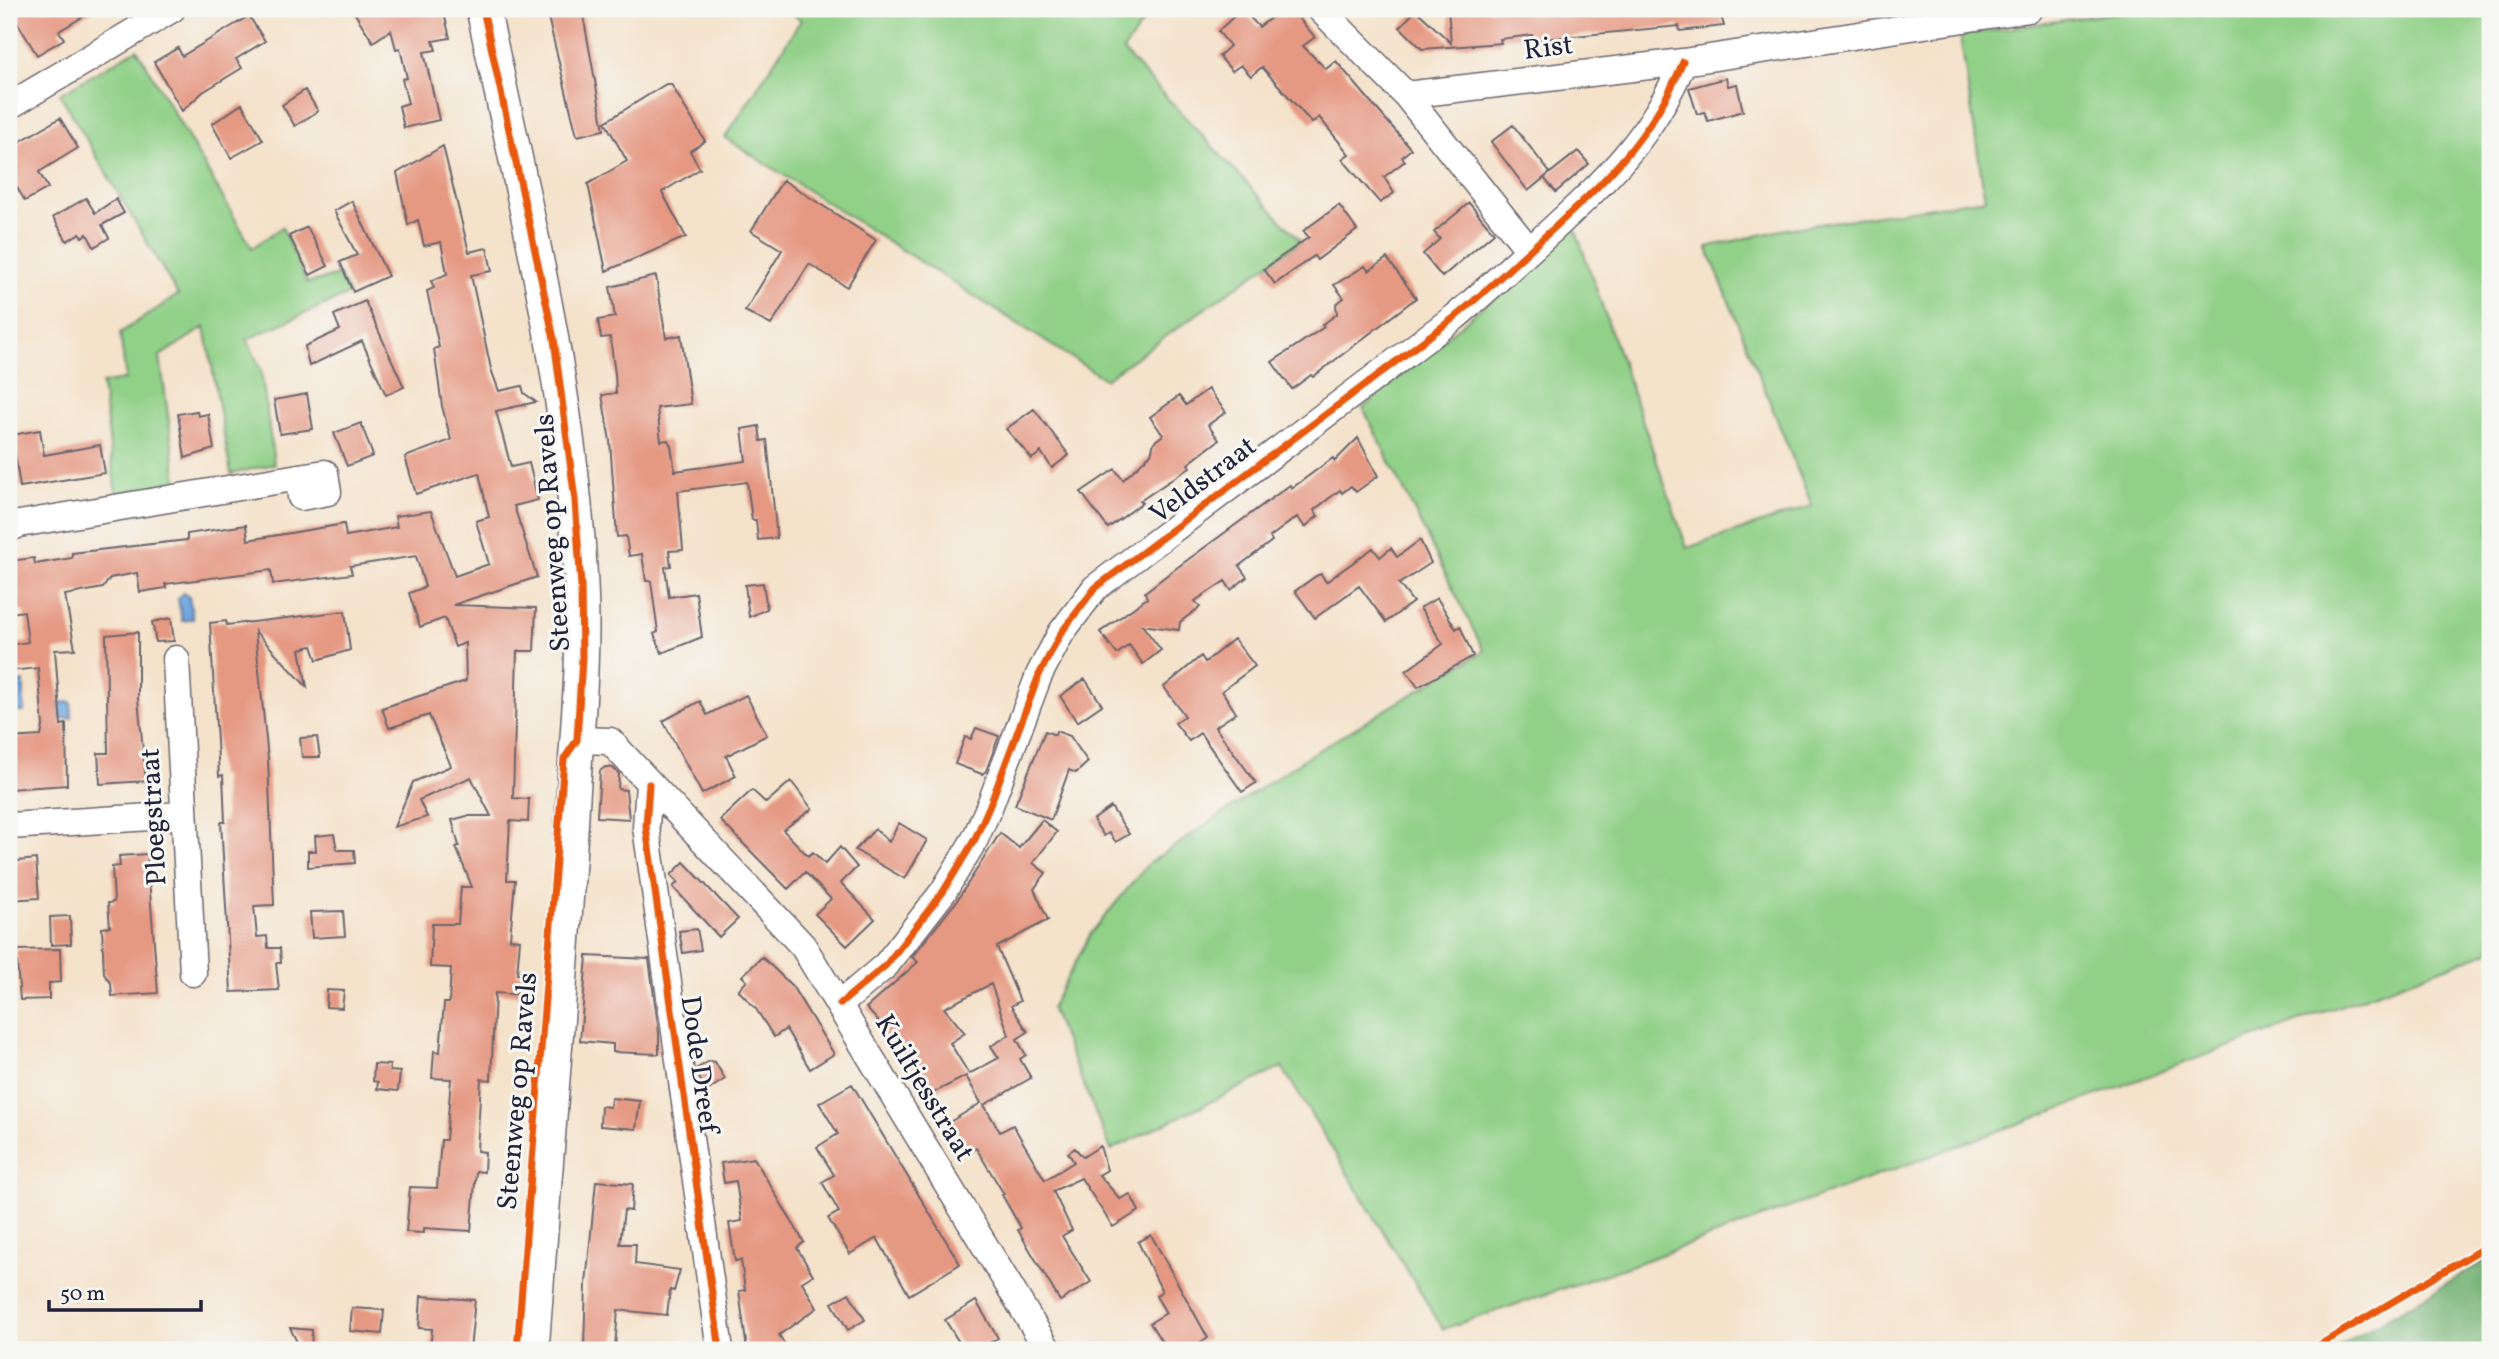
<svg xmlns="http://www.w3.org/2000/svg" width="2499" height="1359" font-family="Vollkorn,serif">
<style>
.green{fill:#90d087;stroke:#597961;stroke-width:2}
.forest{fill:#74b274;stroke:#4b6a58;stroke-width:2}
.water{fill:#70a7de;stroke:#49648c;stroke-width:2}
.building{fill:#e59882;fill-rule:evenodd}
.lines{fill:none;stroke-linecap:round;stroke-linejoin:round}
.minor-casing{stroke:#6c656d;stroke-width:29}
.major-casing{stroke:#6c656d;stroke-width:36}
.minor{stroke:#fff;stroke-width:26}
.major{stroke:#fff;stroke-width:33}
.cycleway-casing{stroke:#f6f6f2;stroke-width:11}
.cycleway{stroke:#e8590c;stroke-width:7}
.labels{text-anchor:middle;stroke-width:6;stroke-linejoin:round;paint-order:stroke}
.street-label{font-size:28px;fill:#22223b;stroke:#f6f6f2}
</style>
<rect width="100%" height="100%" fill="#f6f6f2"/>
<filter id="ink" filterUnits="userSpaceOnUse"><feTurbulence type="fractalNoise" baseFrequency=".0143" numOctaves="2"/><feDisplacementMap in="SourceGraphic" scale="14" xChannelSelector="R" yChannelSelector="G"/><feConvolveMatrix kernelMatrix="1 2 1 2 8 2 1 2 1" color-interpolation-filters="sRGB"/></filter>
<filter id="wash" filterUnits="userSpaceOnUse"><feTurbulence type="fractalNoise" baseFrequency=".00686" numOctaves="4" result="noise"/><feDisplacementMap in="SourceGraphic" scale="28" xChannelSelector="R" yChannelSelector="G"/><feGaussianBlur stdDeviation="1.57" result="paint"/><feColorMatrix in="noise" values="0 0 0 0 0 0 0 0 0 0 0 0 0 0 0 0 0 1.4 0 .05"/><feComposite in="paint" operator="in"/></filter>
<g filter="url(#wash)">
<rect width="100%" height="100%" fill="#f4e2ca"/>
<!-- green -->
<path class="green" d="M785 9H1152L1123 51 1301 241 1105 379 725 138 801 20Z
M2142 9H2490V951L1630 1266 1443 1329 1282 1067 1111 1150 1051 1008 1091 933 1148 864 1310 755 1484 651 1363 408 1575 228 1687 548 1812 506 1707 247 1786 229 1985 199 1960 35Z
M137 49 252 248 282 227 307 283 339 275 349 294 247 339 261 370 274 464 231 474 205 327 160 356 177 482 116 493 102 384 126 379 120 333 178 295 60 94Z"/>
<!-- forest -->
<path class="forest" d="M2490 1258V1350H2333Z"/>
<!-- water -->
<path class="water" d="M183 593 189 597 193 619 182 621 178 599Z
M24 682V712H9V683Z
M71 702 72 718 47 719 46 703Z"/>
<g id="blocks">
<!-- building -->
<path class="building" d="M9 9H96L59 31 64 39 37 55Z
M352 9H443L450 38 433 41 436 50 424 52 439 120 404 128 399 106 408 103 402 79 407 78 400 48 396 49 391 30 373 42Z
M546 9H582L604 130 577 136Z
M1242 9 1259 27 1282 9H1291L1315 37 1303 46 1326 69 1336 61 1411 149 1402 157 1405 161 1384 177 1394 193 1380 203 1342 159 1349 154 1319 117 1312 123 1262 67 1251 76 1241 65 1232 71 1219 56 1230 46 1218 31Z
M1448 9H1719L1724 26 1680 31 1679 26 1533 40 1532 35 1500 39 1501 43 1422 49 1400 27 1416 10 1451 43Z
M249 16 265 41 236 59 242 68 203 92 182 111 154 62 178 48 182 56Z
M1726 78 1728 86 1737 84 1743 111 1708 121 1705 112 1697 114 1689 88Z
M666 84H671L705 141 690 151 700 169 662 192 686 237 606 271 588 184 627 161 605 122Z
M305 90 318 111 295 126 282 105Z
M242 104 263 140 231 158 212 124Z
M60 118 78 148 39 172 48 188 25 201 9 174V148Z
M1513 125 1550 173 1528 191 1491 142Z
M443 146 469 252 487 248 492 271 471 275 491 369 499 391 522 386 524 393 536 402 496 411 511 467 529 463 538 500 514 506 537 577 453 605 536 608 534 651H517L513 798 529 799 528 822 510 821 507 880H515L510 939 520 940 517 974 527 975 525 995 495 993 491 1080 481 1079 477 1151 485 1152 484 1172 476 1171 471 1231 424 1228V1233L406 1232 410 1187 437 1188 441 1140H446L451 1079 432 1078 434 1051 440 1052 444 1003H449L451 968 430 967 432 924H458L461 887H472L456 847 459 846 452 820 467 816H491L471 777 419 800 427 817 394 827 413 782 451 766 429 715 389 728 382 708 466 681 465 643 455 647 445 618 420 627 409 593 425 587 416 556 350 566 352 574 273 584 271 570 165 584 166 588 140 592 137 573 110 578 103 588 65 595 75 649 55 650 61 725 66 724 67 785 9 789V738L41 736 43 726 38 668 10 671 9 645 28 642 24 611 9 613V561L34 558 35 564 72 558V553L187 540V534L246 525 248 540 344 524 346 536 397 527 395 516 431 511 455 576 489 564 476 521 489 517 479 473 416 494 405 457 451 440 442 406 434 349 439 347 427 291 434 288 431 281 447 274 441 242 424 246 418 220 408 225 397 173Z
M1578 151 1589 164 1556 192 1544 178Z
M783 180 876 240 847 287 809 264 771 325 745 311 782 250 751 231Z
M86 198 95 213 116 199 124 213 102 225 109 238 94 247 87 234 82 237 80 233 67 241 53 217Z
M352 201 388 276 353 292 340 262 357 255 334 211Z
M1469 203 1494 233 1442 277 1423 254 1440 239 1434 232Z
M1339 205 1357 230 1317 260 1314 256 1275 284 1264 269 1309 237 1303 231Z
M307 227 328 266 310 275 289 236Z
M1387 258 1416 298 1313 377 1311 375 1292 389 1272 362 1324 327 1322 325 1337 314 1336 304 1344 298 1334 285 1365 266 1369 271Z
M656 276 666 338 681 335 691 404 657 408 661 441 668 440 671 446 675 471 746 461 742 429 759 426 761 441 767 440 777 538 758 540 756 520H752L747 482 678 491 683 550 669 551 671 566 665 567 669 597 696 593 702 637 662 653 654 634 658 632 651 581H646L642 554 629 556 626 536 617 537 610 441 602 395 616 393 615 374 610 337 601 338 598 320 615 317 610 287Z
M365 301 404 387 386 395 362 341 309 366 305 346 340 330 334 315Z
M1208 389 1226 412 1208 425 1219 440 1188 464 1190 467 1140 501 1142 503 1108 528 1081 492 1115 469 1123 480 1151 454 1154 442 1163 435 1150 417 1179 396 1186 405Z
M307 394 313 429 280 434 274 400Z
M1034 409 1069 455 1052 468 1041 452 1032 459 1006 429Z
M197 411 198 416 208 414 214 449 185 458 178 414Z
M361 423 373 456 347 466 334 433Z
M40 430 44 455 100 445 105 473 20 487 12 435Z
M1358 438 1378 476 1356 492 1351 486 1342 493 1340 490 1314 510 1318 516 1305 527 1297 517 1270 537 1272 541 1239 566 1247 577 1231 590 1225 581 1195 601 1200 607 1180 622 1179 630 1142 625 1161 650 1143 664 1129 645 1117 654 1100 632 1147 598 1145 592 1171 572 1290 485 1292 488 1333 458 1335 461Z
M1420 540 1431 563 1399 584 1413 602 1386 622 1359 586 1315 618 1295 591 1316 576 1321 574 1326 582 1373 548 1380 557 1391 548 1397 557Z
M763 583 767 609 749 617 745 585Z
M1437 598 1456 629 1460 626 1473 656 1418 687 1406 671 1443 644 1420 608Z
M345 611 350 650 317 660 312 646 300 649 307 687 255 631 268 759 274 905 254 906 257 937 267 936 268 948H280L281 963H276L279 990 231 992 221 822H225L223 775 219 776 210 623 226 621 227 625Z
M171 618 174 641 156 642 152 622Z
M138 632V699L146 781 100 784 98 753H108L106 635Z
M1234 639 1255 666 1222 691 1236 713 1215 727 1256 783 1242 792 1200 733 1189 741 1175 723 1185 716 1164 687 1201 656 1205 662Z
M1085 679 1102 705 1077 722 1060 696Z
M746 695 767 735 726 756 736 776 702 794 663 721 700 701 707 715Z
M976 728 999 736 986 771 982 774 955 764 965 737 971 739Z
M1045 731 1055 735 1056 731 1070 736 1088 762 1076 773 1069 770 1051 820 1015 805Z
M317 737 320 757H302L300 738Z
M605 767 613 768 619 774 618 789 626 790 629 819 597 817 600 771Z
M791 781 812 809 783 830 808 856 813 852 825 864 840 847 857 867 841 883 875 919 847 946 815 914 831 899 805 872 788 889 720 820 752 790 766 803Z
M1111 807 1129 834 1116 842 1109 833 1104 836 1093 820Z
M1042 820 1057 832 1033 863 1046 873 1034 889 1048 920 997 947 1020 1001 1011 1006 1028 1032 1017 1039 1026 1055 1020 1059 1031 1078 984 1105 1000 1132 1013 1125 1045 1180 1074 1162 1068 1153 1075 1148 1083 1157 1100 1146 1107 1170 1099 1175 1120 1199 1130 1194 1139 1211 1113 1227 1081 1178 1053 1191 1072 1230 1062 1236 1091 1282 1060 1301 1018 1230 1021 1228 1002 1195 1004 1194 976 1148 966 1154 948 1123 981 1103 966 1076 931 1094 913 1065 910 1066 880 1030 884 1027 866 1008 918 962 912 957 956 902 1000 833 1019 848ZM991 984 1009 1035 991 1046 999 1058 969 1074 950 1043 965 1033 944 1008Z
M899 823 927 840 905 879 855 850 875 829 889 842Z
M334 834 337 850H354L355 863 308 867V851H316L315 836Z
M147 854 158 993 112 996 111 983 104 974 102 928 110 927 108 903 114 902 112 867 120 866 119 856Z
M36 859 39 898 9 900V862Z
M684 862 738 919 719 937 673 887 678 882 671 875Z
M343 911 345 936 312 938 310 912Z
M70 916 71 944 51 945 50 917Z
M697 929 701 950 683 953 679 931Z
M60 949 61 982 49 983V999L20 1000 16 950Z
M587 956 649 959 659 1033V1054L613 1052V1044L580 1041Z
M762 957 792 986 834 1054 810 1069 786 1029 774 1037 756 1009 738 990 747 981 742 976Z
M327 990 344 991 342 1008 326 1007Z
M710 1061 715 1062 725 1079 705 1092 696 1069Z
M374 1064 390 1065V1071L400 1072 398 1091 377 1089 378 1082 373 1081Z
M852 1084 960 1264 909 1295 877 1238 850 1254 828 1218 839 1212 822 1182 834 1175 817 1147 838 1134 819 1103Z
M611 1098 640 1101 636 1129 600 1126 601 1106 610 1107Z
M754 1158 804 1242 797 1248 813 1275 802 1282 817 1308 779 1335 788 1350H747L739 1291 745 1290 741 1260 735 1261 729 1223 742 1221 736 1181 724 1183 721 1163Z
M596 1181 633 1184 631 1211 624 1210 620 1244H636L635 1264 680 1270 674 1291 670 1290 667 1315 618 1310 615 1348 584 1346 586 1284Z
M1151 1235 1208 1338 1189 1350H1167L1150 1323 1166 1313 1156 1296 1162 1291 1138 1242Z
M849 1293 865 1320 848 1330 832 1303Z
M421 1296 475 1300 470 1350H430L432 1329 419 1328Z
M976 1301 998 1338 977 1350H964L945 1320Z
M352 1308 384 1310 382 1334 350 1331Z
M290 1328 312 1330 311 1350H301Z"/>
</g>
</g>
<g filter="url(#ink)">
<use href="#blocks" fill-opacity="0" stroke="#6c656d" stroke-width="2"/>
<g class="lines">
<defs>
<path id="minor" d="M1320 9 1406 95 1529 250
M1406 95 1683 62 2029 9
M9 106 172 9
M9 529 19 524 299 477 325 473 328 492 301 497 299 477
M176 659 193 973
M577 740 610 741 803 946 1048 1350
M649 784 646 827 720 1350
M9 826 182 815
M840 1004 886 965 943 892 975 839 990 805 1039 675 1061 633 1095 588 1455 317C1485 292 1513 265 1542 239 1604 182 1650 141 1683 62"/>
<path id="major" d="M483 9C524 199 571 389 581 584 585 661 576 738 572 815 561 993 545 1172 532 1350"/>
</defs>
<!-- minor casing -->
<use href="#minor" class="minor-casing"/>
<!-- major casing -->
<use href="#major" class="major-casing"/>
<!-- minor -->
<use href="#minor" class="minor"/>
<!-- major -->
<use href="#major" class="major"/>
<defs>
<path id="cycleway" d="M483 9 554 339 575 500 581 586 582 658 577 740 564 759 517 1350
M649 784 646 827 720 1350
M840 1004 886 965 943 892 975 839 990 805 1039 675 1061 633 1095 588 1455 317C1485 292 1513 265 1542 239 1604 182 1650 141 1683 62
M2311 1350 2490 1244"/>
</defs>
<!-- cycleway casing -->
<use href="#cycleway" class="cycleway-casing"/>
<!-- cycleway -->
<use href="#cycleway" class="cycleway"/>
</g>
</g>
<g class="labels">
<!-- street labels -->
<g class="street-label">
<text transform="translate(1548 46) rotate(-7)" y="10">Rist</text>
<text transform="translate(1202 479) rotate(-37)" y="10">Veldstraat</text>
<text transform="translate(551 533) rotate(-94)" y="10">Steenweg op Ravels</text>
<text transform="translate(152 817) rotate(-93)" y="10">Ploegstraat</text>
<text transform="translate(701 1064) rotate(82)" y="10">Dode Dreef</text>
<text transform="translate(926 1087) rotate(59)" y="10">Kuiltjesstraat</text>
<text transform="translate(516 1091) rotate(-85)" y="10">Steenweg op Ravels</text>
</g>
</g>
<!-- margin -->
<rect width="2499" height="1359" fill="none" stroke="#f6f6f2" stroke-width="35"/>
<!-- scale -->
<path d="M49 1300v10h152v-10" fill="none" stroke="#22223b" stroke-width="3.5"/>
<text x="60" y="1300" font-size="21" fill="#22223b" stroke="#f6f6f2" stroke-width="5" paint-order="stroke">50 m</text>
</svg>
